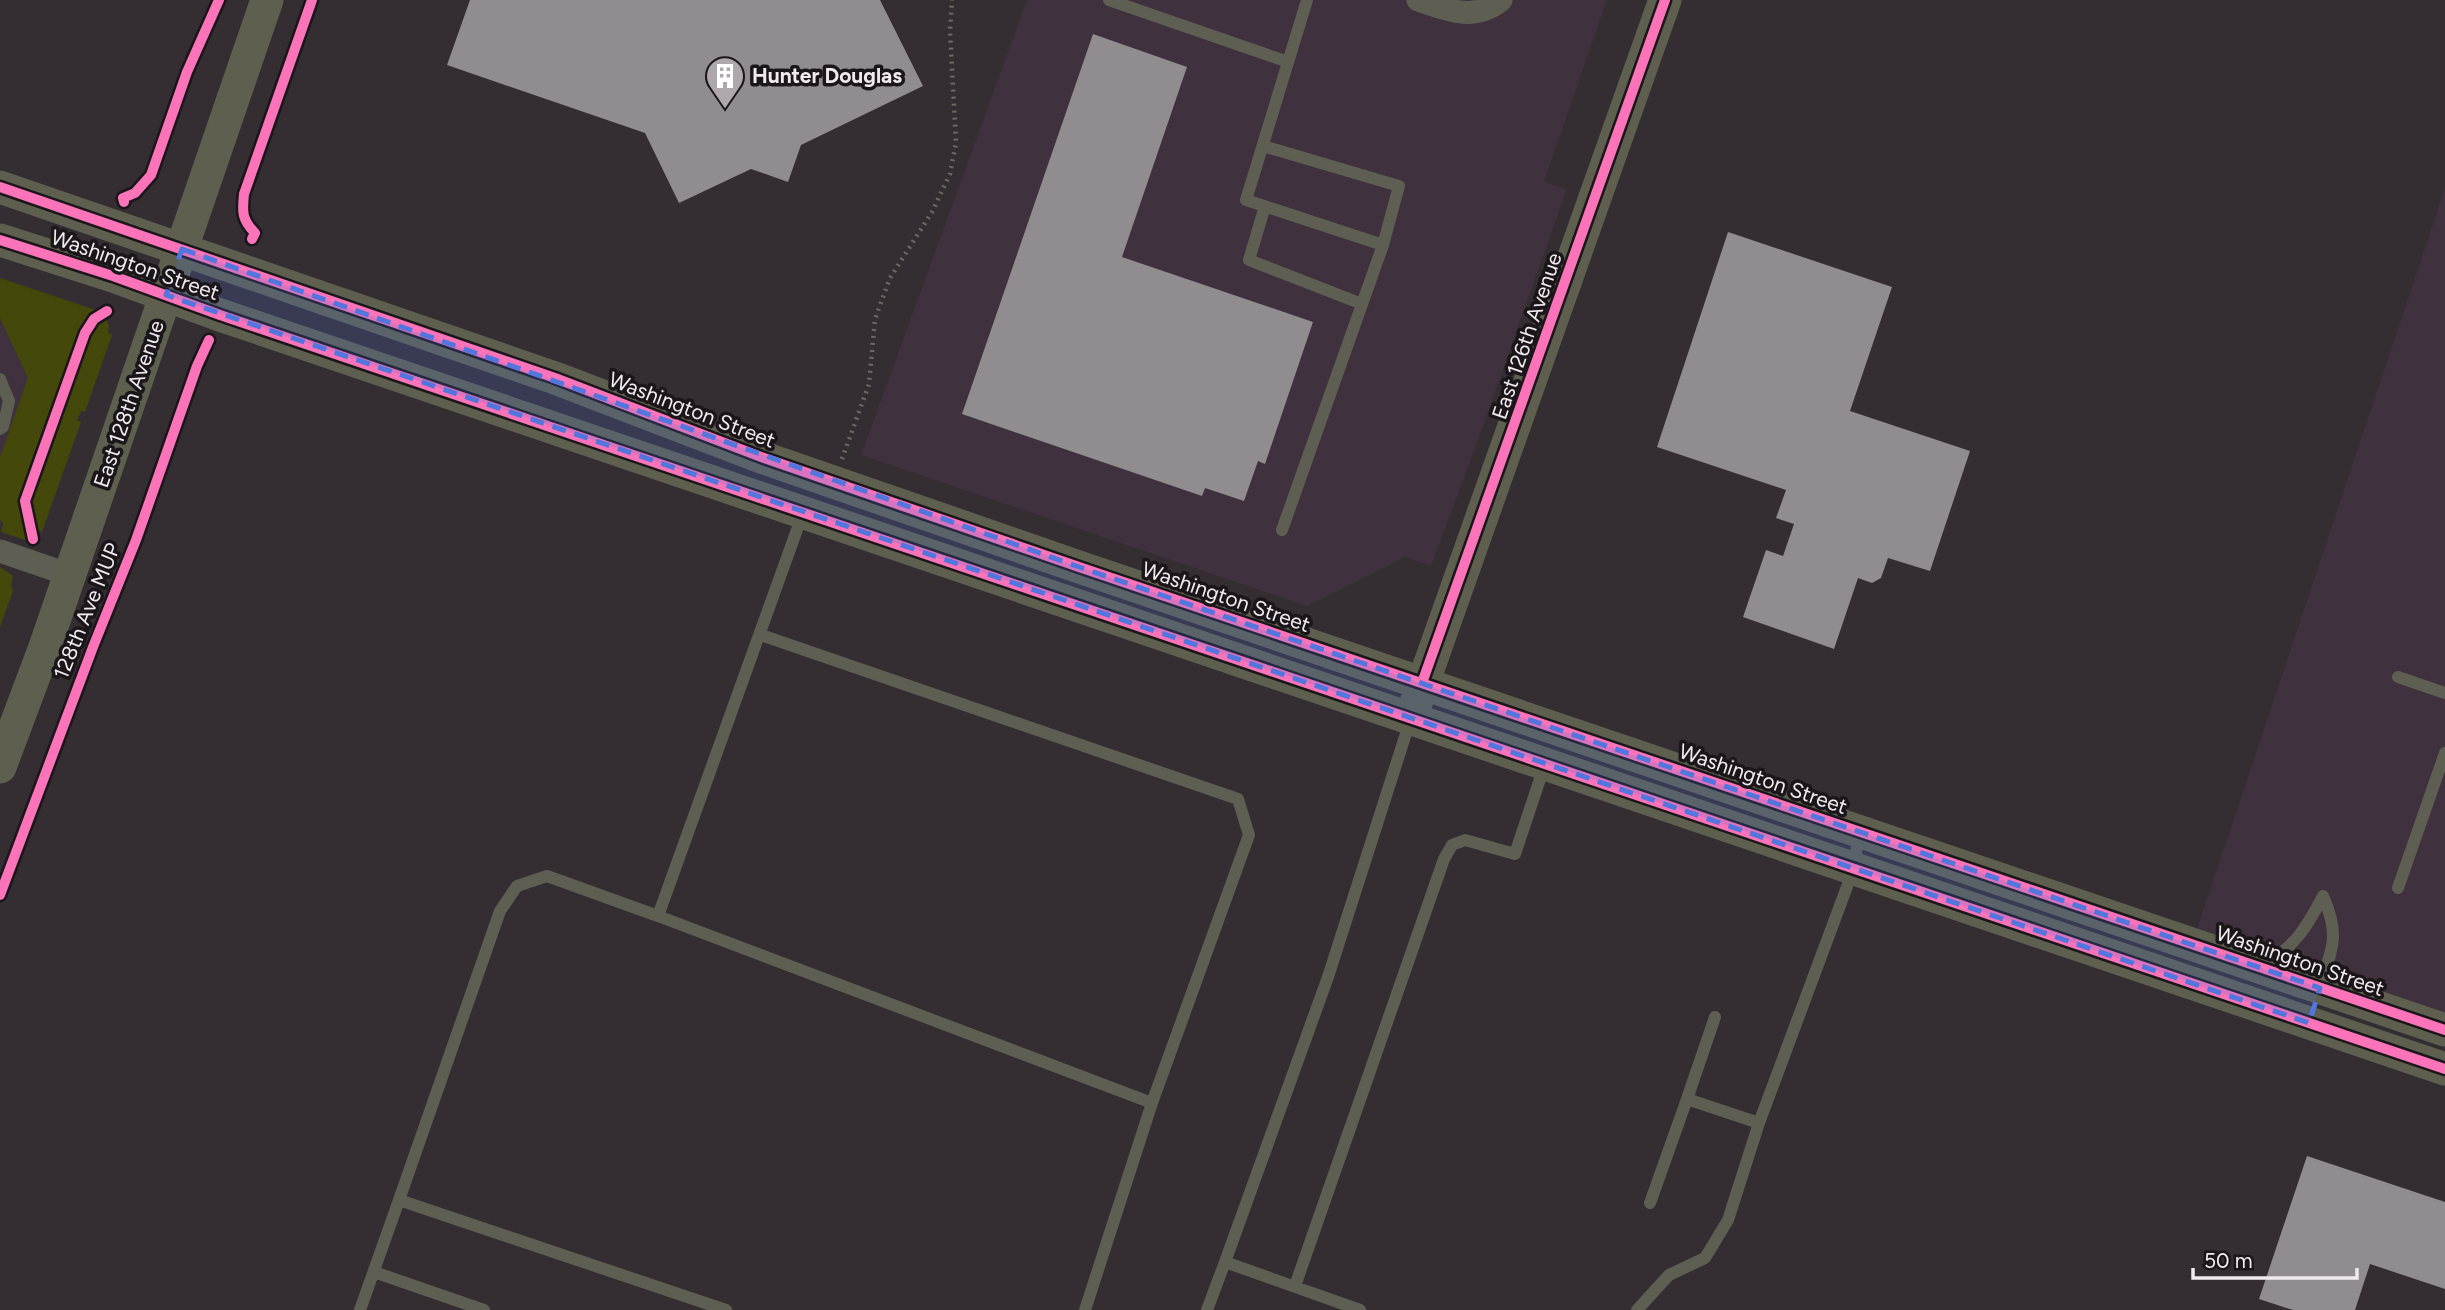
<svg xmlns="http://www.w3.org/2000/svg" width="2445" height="1310" font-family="Figtree,sans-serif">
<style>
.built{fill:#3f313d}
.green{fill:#44480b}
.building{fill:#918c90}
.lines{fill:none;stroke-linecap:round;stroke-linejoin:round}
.path{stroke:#6a6a62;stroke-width:4.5;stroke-dasharray:2 5;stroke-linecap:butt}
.lane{stroke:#5e5e52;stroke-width:12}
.street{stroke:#5e5e52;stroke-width:23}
.secondary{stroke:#5e5f4e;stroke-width:33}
.cycleway-casing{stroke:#1b161a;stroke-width:15}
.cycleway{stroke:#fb73b8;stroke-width:10}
.marked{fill:#5275de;fill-opacity:0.2;stroke:#5275de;stroke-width:5;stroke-dasharray:14 9;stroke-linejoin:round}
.labels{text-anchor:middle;stroke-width:7;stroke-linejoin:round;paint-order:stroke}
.poi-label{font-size:21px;font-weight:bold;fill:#f0eaef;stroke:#1b161a;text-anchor:start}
.street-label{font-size:21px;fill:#f0eaef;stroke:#1b161a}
</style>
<rect width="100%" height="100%" fill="#342e33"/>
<!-- built -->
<path class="built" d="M1027 0H1607L1544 182 1567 189 1476 446 1431 566 1405 557 1307 606 861 455Z
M2445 188V1031L2192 944Z
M0 280 61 351 0 526Z"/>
<!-- green -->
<path class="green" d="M0 278 96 310 98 313 87 320 82 329 21 502 28 534 25 540 1 532 3 524 0 519V457L28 378 0 318Z
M106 318 109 326 108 333 112 335 85 412 81 411 77 420 81 422 42 532 36 530 29 502 91 329 98 321Z
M0 567 13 576 11 585 13 591 0 627Z"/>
<!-- building -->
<path class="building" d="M470 0H880L923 86 801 145 788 182 751 169 679 203 645 133 447 65Z
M1093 34 1187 67 1122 257 1313 322 1265 464 1258 461 1244 501 1205 488 1202 496 962 414Z
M1728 232 1892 287 1850 411 1970 451 1930 571 1888 558 1881 578 1872 583 1858 578 1834 649 1743 617 1766 550 1783 556 1794 524 1776 518 1786 490 1657 447Z
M2307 1156 2445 1202V1289L2370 1264 2355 1310H2293L2259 1299Z"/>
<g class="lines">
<!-- path -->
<path class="path" d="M842 459 869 384 875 319 890 278 932 212 950 174 956 143 950 31 952 0"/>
<!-- lane -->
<path class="lane" d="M1109 0 1288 62
M1263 146 1399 186 1383 245
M1265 206 1249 260 1362 304
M0 379 9 401 3 427 0 429
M1282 530 1383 245 1246 200 1307 0
M761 635 1238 799 1249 835 1152 1103 658 916 803 513
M2398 677 2445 693
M2398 888 2445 753
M658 916 547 876 517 886 500 911 399 1200 726 1310
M2266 963C2295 947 2308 925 2323 896
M2320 986C2333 947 2340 935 2323 896
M1715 1017 1687 1099 1759 1123
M1650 1203 1687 1099
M374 1272 484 1310
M1295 1286 1444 859 1452 845 1465 840 1515 854 1544 767
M360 1310 399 1200
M1085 1310 1152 1103
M1207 1310 1225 1262
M1360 1310 1225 1262 1328 977 1410 721
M1637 1310 1669 1275 1705 1258 1728 1220 1759 1123 1854 868 1859 831"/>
<!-- street -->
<path class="street" d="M1418 0C1447 10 1474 22 1501 0
M0 551 70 575"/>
<!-- secondary -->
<path class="secondary" d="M0 187 555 378 764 458 1082 568 2445 1030
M0 240 113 276 220 315 2445 1069
M1416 703 1665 0
M0 767 45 647 267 0"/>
<defs>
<path id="cycleway" d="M0 187 555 378 764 458 1082 568 2445 1030
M124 202 123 198 135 193 151 175 187 72 219 0
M252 239 255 233C242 220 242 212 244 194L312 0
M0 240 113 276 220 315 2445 1069
M33 539 25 501 85 333 94 319 107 311
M1422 683 1665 0
M0 895 93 647 136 540 197 366 209 340"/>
</defs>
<!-- cycleway casing -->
<use href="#cycleway" class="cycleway-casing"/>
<!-- cycleway -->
<use href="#cycleway" class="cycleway"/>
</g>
<!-- marked area -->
<path class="marked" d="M182 249 1082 568 2320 988 2309 1023 166 295Z"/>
<!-- icons -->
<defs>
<symbol id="building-pin" viewBox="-11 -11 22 30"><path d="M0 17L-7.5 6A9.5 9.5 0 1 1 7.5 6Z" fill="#aea8ad" stroke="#1b161a"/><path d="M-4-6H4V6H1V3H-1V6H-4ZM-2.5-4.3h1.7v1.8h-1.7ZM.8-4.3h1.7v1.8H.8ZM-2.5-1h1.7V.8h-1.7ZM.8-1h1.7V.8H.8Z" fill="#fff"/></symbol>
</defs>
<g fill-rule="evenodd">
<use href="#building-pin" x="703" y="54" width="44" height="60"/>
</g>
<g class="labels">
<!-- poi labels -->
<g class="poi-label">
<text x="752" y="83">Hunter Douglas</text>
</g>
<!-- street labels -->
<g class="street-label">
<text transform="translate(135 265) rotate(19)" y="7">Washington Street</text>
<text transform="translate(1527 336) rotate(-71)" y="7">East 126th Avenue</text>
<text transform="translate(129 404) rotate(-71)" y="7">East 128th Avenue</text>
<text transform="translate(692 410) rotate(21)" y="7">Washington Street</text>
<text transform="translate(1226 597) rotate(19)" y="7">Washington Street</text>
<text transform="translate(87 611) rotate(-68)" y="7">128th Ave MUP</text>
<text transform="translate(1763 779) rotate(19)" y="7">Washington Street</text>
<text transform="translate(2300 961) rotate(19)" y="7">Washington Street</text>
</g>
</g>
<!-- scale -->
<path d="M2193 1268v10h164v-10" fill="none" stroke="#f0eaef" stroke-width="3.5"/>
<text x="2204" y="1268" font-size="21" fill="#f0eaef" stroke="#1b161a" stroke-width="5" paint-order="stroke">50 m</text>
</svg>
